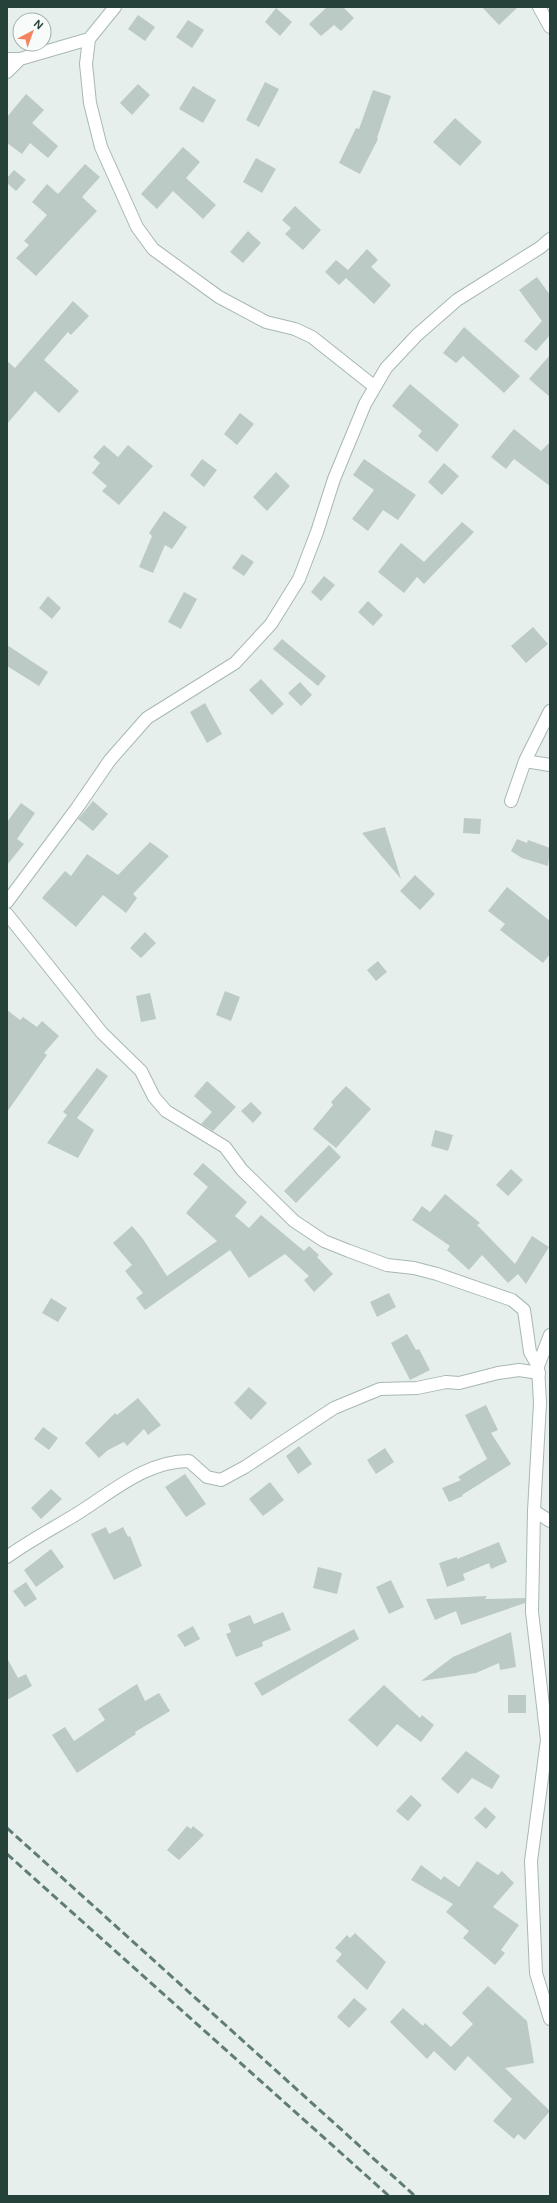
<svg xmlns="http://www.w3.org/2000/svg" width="557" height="2203" font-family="'DM Sans',sans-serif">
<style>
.building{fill:#bbcac4}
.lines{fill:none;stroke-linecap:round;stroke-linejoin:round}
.minor-casing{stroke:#a8b8b2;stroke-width:14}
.tertiary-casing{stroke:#a8b8b2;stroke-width:14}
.minor{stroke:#fff;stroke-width:12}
.tertiary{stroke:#fff;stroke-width:12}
.rail{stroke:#5f7d75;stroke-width:3;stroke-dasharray:8 4;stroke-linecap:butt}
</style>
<rect width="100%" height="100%" fill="#e6efeb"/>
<!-- building -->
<path class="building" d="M327 7H343L354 18 341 31 334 25 321 36 309 24Z
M482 7H518L499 25Z
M276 8 292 22 280 36 265 22Z
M138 15 155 27 145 41 128 29Z
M188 20 204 30 192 48 176 37Z
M265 82 279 89 259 127 246 120Z
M138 84 150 95 132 115 120 103Z
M193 86 216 100 203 123 179 109Z
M373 90 391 96 377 138 378 139 360 174 339 163 356 128 359 129Z
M26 94 44 110 32 123 58 146 48 158 30 143 22 154 7 143V117Z
M455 118 482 142 460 166 433 142Z
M183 147 200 162 186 178 216 205 203 219 173 191 157 209 141 194Z
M256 158 276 169 262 193 243 182Z
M85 164 100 177 82 197 97 211 36 276 16 258 29 245 24 241 47 215 32 202 47 184 58 194Z
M14 170 26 180 16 191 7 183V178Z
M295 206 321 230 303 250 285 234 291 228 282 220Z
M248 231 261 243 243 263 230 252Z
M367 249 378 260 371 267 391 285 374 304 346 278 339 285 325 272 336 260 348 270Z
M537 277 550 295V335L536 351 524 341 542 321 519 290Z
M73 301 89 316 71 335 68 332 44 360 79 391 59 413 35 391 7 424V361L15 368Z
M464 327 520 376 504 393 463 356 456 363 443 353Z
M550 355V397L529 379Z
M410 384 459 425 437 452 418 436 422 431 392 406Z
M240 413 254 424 237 445 224 434Z
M514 429 541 451 550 442V486L514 459 506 469 491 457Z
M104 445 118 457 128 445 153 466 119 505 102 491 107 486 92 473 100 463 93 457Z
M202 459 217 470 204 487 190 475Z
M364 459 416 495 398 520 383 510 368 531 352 519 374 490 353 475Z
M444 463 459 476 442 495 428 482Z
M276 472 290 486 267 511 253 497Z
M164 511 187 527 172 549 165 545 153 573 139 567 152 536 149 533Z
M462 522 474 532 424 584 417 577 404 593 378 572 401 543 424 562Z
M242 554 254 562 244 576 232 568Z
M324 576 335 585 321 601 311 592Z
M184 592 197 599 181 629 168 622Z
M48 596 61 608 52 619 39 608Z
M368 601 383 615 373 626 358 612Z
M533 627 548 644 526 663 511 646Z
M282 639 326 676 318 686 273 649Z
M7 645 48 672 39 686 7 666Z
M261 679 284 704 272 715 249 690Z
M300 682 312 695 301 706 288 693Z
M205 703 222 734 207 743 190 712Z
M93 801 108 814 93 831 78 819Z
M21 803 35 813 17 839 24 844 7 865V822Z
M464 818 481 819 480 834 463 833Z
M385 827 401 879 362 833Z
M517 839 527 843 528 840 550 848 548 866 522 858 511 851Z
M150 842 169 856 133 894 137 898 126 913 103 895 76 927 42 898 65 871 71 876 87 854 118 875Z
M415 875 435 894 420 910 400 891Z
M507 887 550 921V954L543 963 500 930 505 924 488 911Z
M145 932 156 943 141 958 130 948Z
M378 961 387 972 376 981 367 970Z
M225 991 240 997 231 1021 216 1015Z
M150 993 156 1019 141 1022 136 996Z
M7 1010 20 1020 23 1017 37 1027 42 1021 59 1036 44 1053 47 1055 7 1112Z
M97 1068 108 1076 77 1118 94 1130 78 1158 47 1143 67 1115 63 1112Z
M207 1081 236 1107 213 1131 201 1124 212 1112 194 1096Z
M346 1086 371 1109 336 1148 313 1129 333 1105 331 1102Z
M251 1102 262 1113 253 1123 241 1111Z
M435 1130 453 1135 448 1151 431 1146Z
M329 1145 341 1157 296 1203 284 1191Z
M203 1163 247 1202 235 1216 249 1228 261 1215 304 1251 309 1246 319 1255 317 1257 333 1274 314 1292 304 1280 309 1276 285 1254 249 1278 230 1250 145 1310 136 1298 143 1293 125 1271 132 1265 113 1243 132 1226 143 1239 167 1276 217 1241 186 1213 208 1187 193 1174Z
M511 1169 523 1180 508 1196 496 1185Z
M445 1194 480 1223 477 1225 515 1264 532 1236 549 1247 526 1284 518 1274 508 1283 482 1255 469 1270 447 1250 450 1246 412 1220 422 1206 430 1212Z
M389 1293 396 1307 377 1317 370 1302Z
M51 1298 67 1308 58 1322 42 1313Z
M407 1334 416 1350 419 1349 430 1370 410 1380 391 1343Z
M249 1387 267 1403 251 1420 234 1403Z
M138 1398 161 1425 148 1435 144 1429 127 1446 124 1442 108 1450 99 1458 85 1443 115 1413 117 1415Z
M486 1405 498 1430 491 1433 511 1464 462 1495 463 1496 449 1502 442 1488 461 1480 458 1477 487 1459 465 1415Z
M43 1427 58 1438 49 1450 34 1439Z
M299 1446 312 1464 298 1474 286 1456Z
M385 1448 394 1462 376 1474 367 1460Z
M185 1474 206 1504 186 1517 165 1487Z
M270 1482 284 1500 263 1516 249 1499Z
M51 1489 62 1499 41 1519 31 1508Z
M106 1527 109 1534 123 1527 128 1537 130 1536 142 1566 114 1580 91 1534Z
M499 1542 507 1562 491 1569 489 1563 463 1574 465 1580 447 1587 439 1563 457 1557V1559Z
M51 1549 64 1567 36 1587 24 1570Z
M318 1567 342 1573 337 1594 313 1588Z
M391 1580 404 1607 389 1614 376 1587Z
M26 1582 37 1599 25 1607 13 1591Z
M487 1596 485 1599 525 1598V1603L461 1625 456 1611 435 1620 426 1599Z
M283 1612 291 1630 262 1642 263 1646 236 1657 226 1634 231 1632 228 1624 250 1615 254 1624Z
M193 1626 200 1639 185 1647 177 1635Z
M354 1629 359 1639 262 1696 254 1683Z
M511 1632 516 1667 500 1670 499 1663 476 1673 421 1681 453 1657Z
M7 1658 18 1678 26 1674 32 1686 7 1700Z
M137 1684 145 1701 159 1693 170 1711 135 1732 136 1734 77 1773 52 1735 65 1727 74 1741 105 1720 98 1709Z
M384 1685 420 1718 422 1715 434 1725 421 1742 397 1724 377 1747 348 1720Z
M508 1695H526V1713H508Z
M466 1751 500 1776 492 1789 472 1778 458 1794 441 1779Z
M411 1795 422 1805 408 1821 396 1811Z
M485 1807 496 1817 486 1829 474 1818Z
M187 1826 191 1829 193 1826 204 1835 179 1860 167 1850Z
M477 1861 498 1875 502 1871 514 1883 493 1907 519 1925 501 1950 505 1953 495 1965 463 1938 469 1931 446 1912 453 1904 411 1880 421 1865 441 1880 444 1876 459 1887Z
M355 1933 386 1962 367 1990 336 1961 342 1954 335 1948 347 1935 350 1938Z
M488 1986 527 2021 534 2063 505 2068 550 2111 525 2140 518 2134 514 2139 493 2121 512 2099 468 2056 455 2071 434 2051 427 2059 390 2022 403 2008 423 2026 425 2023 451 2047 473 2024 462 2013Z
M354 1998 367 2009 349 2028 337 2017Z"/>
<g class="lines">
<defs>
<path id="minor" d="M115 7 89 39 86 64 90 103 101 147 137 227 153 249 219 297 266 322 295 329 312 337 375 387
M539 7 550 27
M7 59H20L89 39
M7 72 20 59
M525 761 550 765
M511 801 525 761 550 711
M7 902 77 808 110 760 147 718 235 663 271 624 299 579 317 532 334 479 365 404 386 368 417 335 457 300 541 247 550 239
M7 914 102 1033 141 1071 154 1097 166 1111 225 1147 242 1170 294 1221 324 1241 349 1251 387 1265 414 1268 437 1274 512 1300 524 1310 530 1352 538 1366
M534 1511 550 1521
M7 1557C29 1541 52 1529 75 1515 111 1493 145 1461 189 1461L207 1477 221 1480 245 1467 334 1408 380 1389 417 1388 446 1382 459 1383 498 1373 519 1370 539 1373"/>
<path id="tertiary" d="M550 1335 538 1366 540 1403 534 1511 532 1612 547 1740 531 1861 536 1973 550 2019"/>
</defs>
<!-- minor casing -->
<use href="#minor" class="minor-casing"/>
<!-- tertiary casing -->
<use href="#tertiary" class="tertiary-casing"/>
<!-- minor -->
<use href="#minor" class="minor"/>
<!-- tertiary -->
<use href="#tertiary" class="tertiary"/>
<!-- rail -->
<path class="rail" d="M7 1828 415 2196
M7 1854 389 2196"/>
</g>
<!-- border -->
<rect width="557" height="2203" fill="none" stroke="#24423a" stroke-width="16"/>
<!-- north arrow -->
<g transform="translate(32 32) rotate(41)"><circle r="19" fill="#f7fbf9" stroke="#a3b1ad"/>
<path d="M0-3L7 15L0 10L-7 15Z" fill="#f4845f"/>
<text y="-6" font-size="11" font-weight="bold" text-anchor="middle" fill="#24423a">N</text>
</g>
</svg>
